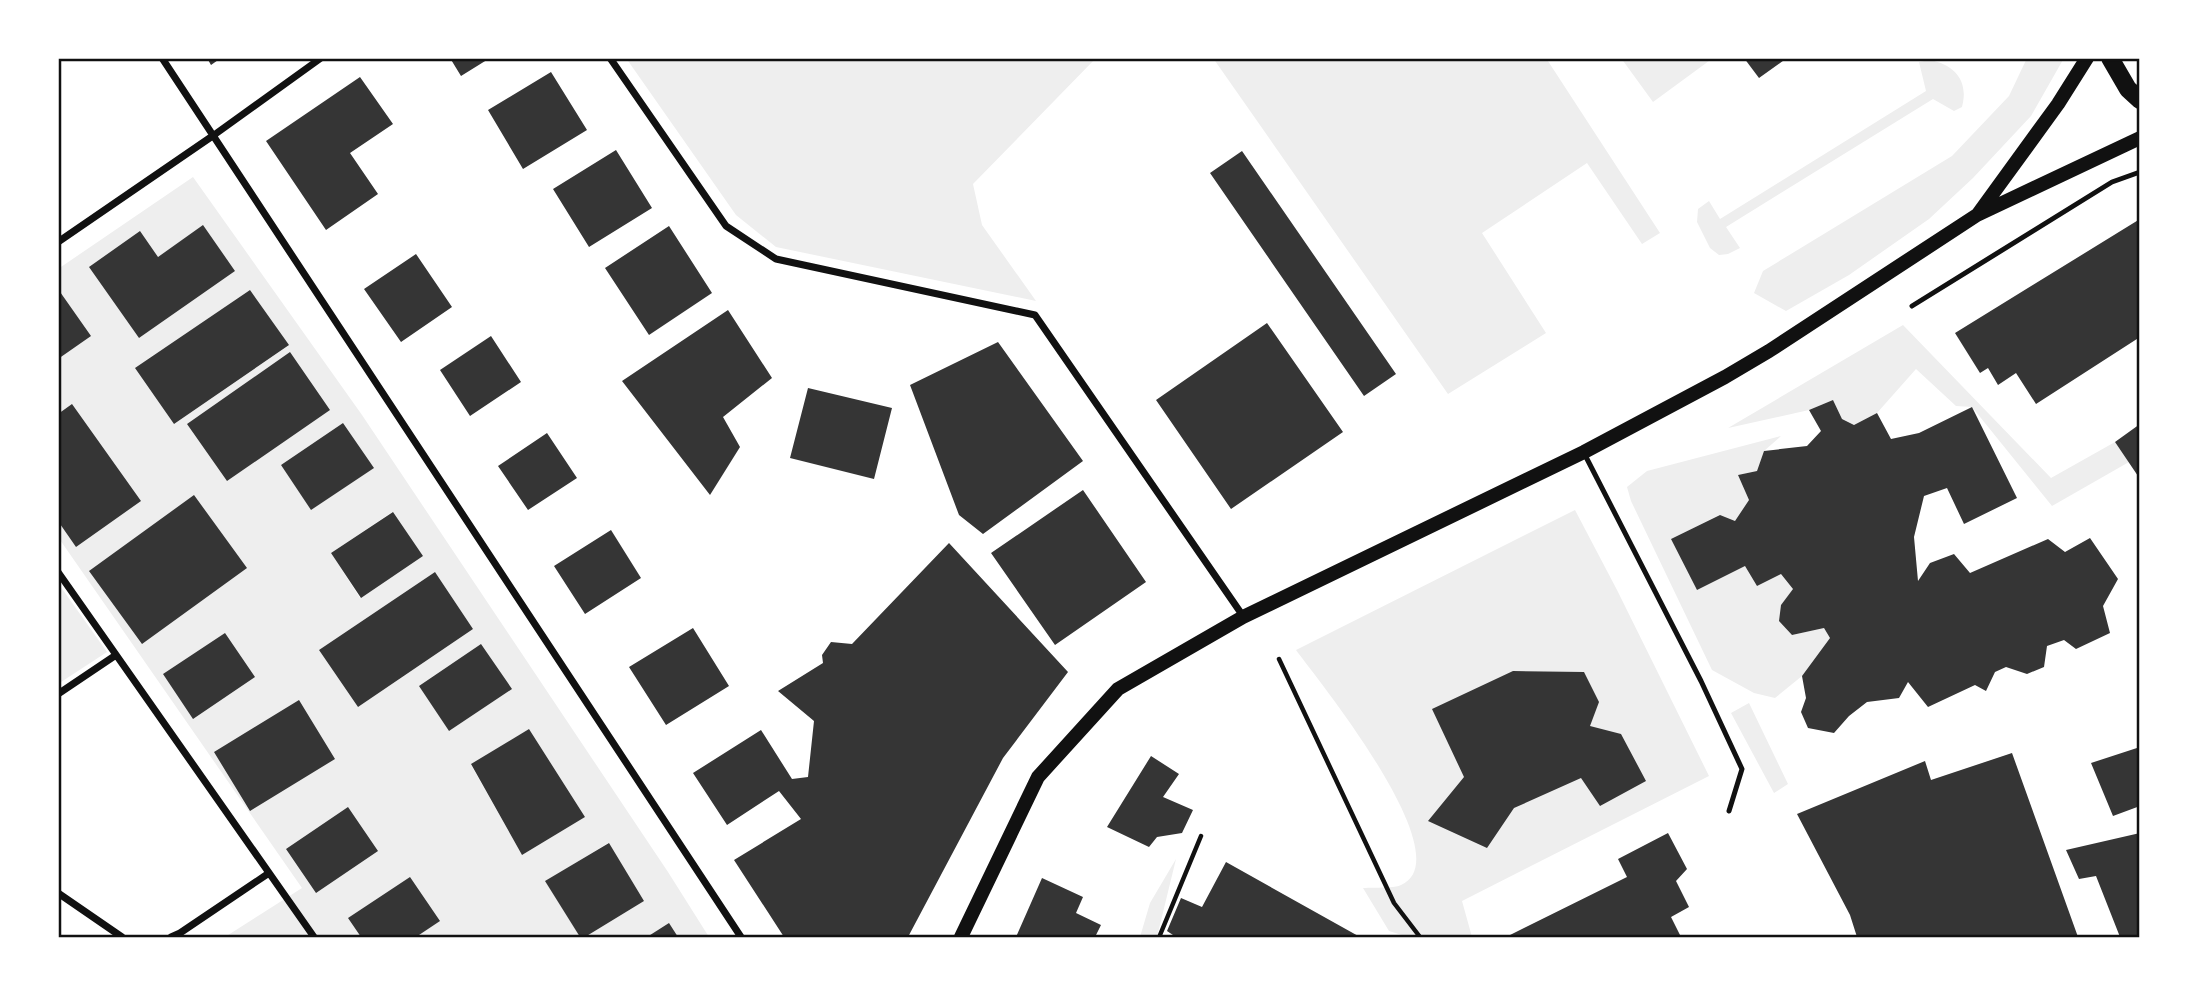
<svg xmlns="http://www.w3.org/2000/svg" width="2198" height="995" font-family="Signika,sans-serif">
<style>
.green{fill:#eee;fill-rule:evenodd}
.building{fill:#353535}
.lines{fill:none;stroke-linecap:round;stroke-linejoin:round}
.path{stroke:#111;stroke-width:4.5}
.service{stroke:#111;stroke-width:5}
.minor{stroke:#111;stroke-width:7}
.secondary{stroke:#111;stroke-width:14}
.primary{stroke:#111;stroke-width:18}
.neatline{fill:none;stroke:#111;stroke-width:2.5}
</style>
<rect width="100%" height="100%" fill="#fff"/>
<!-- green -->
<path class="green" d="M626 58H1096L973 184 982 225 1036 301 776 247 736 215Z
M1213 58H1546L1660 233 1642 244 1587 163 1482 233 1546 333 1448 394Z
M1621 58H1713L1653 102Z
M2027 58H2064L2031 116 1973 178 1929 219 1849 275 1786 311 1754 293 1763 271 1952 156 2009 96Z
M1930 60C1955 65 1969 81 1962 107L1954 111 1933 99 1726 227 1740 248 1728 254 1719 255 1710 248 1697 222 1698 209 1709 201 1720 219 1926 91 1919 62Z
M193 177 362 415 668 872 709 937H678L669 924 647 937H585L644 901 608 843 546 881 580 937H225L302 888 58 537V269ZM203 226 235 271 139 338 90 267 158 257ZM250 290 288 346 174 424 136 368ZM343 423 373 468 311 509 281 465ZM392 512 423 556 360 598 331 553ZM435 572 473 629 358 707 319 650ZM420 686 511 689 449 731ZM529 729 585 817 522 855 471 765Z
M1903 325 2051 478 2115 442 2129 462 2052 506 1972 407 1956 406 1916 369 1877 413 1854 425 1842 419 1833 400 1809 410 1728 428Z
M1781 436 1764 451 1757 471 1738 475 1749 500 1735 521 1719 515 1672 539 1697 590 1745 566 1757 586 1781 574 1793 589 1781 605 1780 621 1792 635 1824 628 1830 638 1802 676 1775 698 1754 693 1712 670 1631 501 1627 487 1647 471Z
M1575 510 1617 590 1709 776 1462 901 1472 937H1408L1389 931 1363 888C1372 887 1393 889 1401 885 1463 858 1318 680 1296 650Z
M58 583 107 652 58 684Z
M1749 703 1788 784 1774 793 1731 713Z
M1176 859 1157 937H1140L1150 903Z"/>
<!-- building -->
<path class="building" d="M207 58H221L211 65Z
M450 58H490L461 76Z
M1744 58H1787L1759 78Z
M551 72 587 130 523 169 488 110Z
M360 77 393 124 350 153 378 194 326 230 266 141Z
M616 150 652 208 589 247 553 189Z
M1242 151 1396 374 1364 396 1210 173Z
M2140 219V337L2036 404 2016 373 1998 385 1988 368 1980 373 1955 333Z
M203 225 235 271 139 338 89 267 140 231 158 257Z
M669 226 712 293 649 335 605 268Z
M416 254 452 307 401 342 364 289Z
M58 289 91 336 58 359Z
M250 290 289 345 174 424 135 368Z
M728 310 772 378 723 417 740 447 710 495 622 381Z
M1267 323 1343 432 1231 509 1156 400Z
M491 336 521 382 470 416 440 370Z
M998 342 1083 461 983 534 959 515 910 385Z
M290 352 330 410 227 481 187 424Z
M808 388 892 408 874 479 790 458Z
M1833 400 1842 419 1854 425 1877 413 1891 439 1919 433 1972 407 2017 498 1964 524 1947 488 1924 496 1914 537 1918 581 1930 563 1954 554 1970 573 2048 539 2065 552 2090 538 2118 579 2103 606 2110 633 2076 649 2064 640 2047 646 2044 667 2027 674 2006 667 1995 672 1986 691 1975 685 1928 707 1908 682 1899 698 1867 702 1849 716 1834 733 1808 728 1801 712 1806 698 1802 676 1830 638 1824 628 1792 635 1779 621 1781 605 1793 589 1781 574 1757 586 1745 566 1697 590 1671 539 1720 515 1735 521 1749 500 1738 475 1757 471 1764 451 1807 446 1821 431 1809 410Z
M72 404 141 501 76 547 58 521V414Z
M343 423 374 468 311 510 281 465Z
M2140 424V479L2115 442Z
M547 433 577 478 528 510 498 466Z
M1083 490 1146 582 1055 645 991 553Z
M194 495 247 568 142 644 89 571Z
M393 512 423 556 361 598 331 553Z
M611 530 641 578 585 614 554 566Z
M949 543 1068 672 1003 758 908 937H784L734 860 801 819 779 791 727 825 693 773 761 730 792 779 808 777 814 721 778 691 823 663 822 655 831 642 852 644Z
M435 572 473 629 358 707 319 650Z
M693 628 729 686 666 725 629 667Z
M225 633 255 677 193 719 163 674Z
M481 644 512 689 449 731 419 686Z
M1513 671 1584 672 1599 702 1590 726 1621 734 1646 781 1600 806 1581 778 1514 808 1487 848 1428 821 1464 777 1432 709Z
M299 700 335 759 250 811 214 752Z
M529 729 585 817 522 855 471 764Z
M2140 747V806L2113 816 2091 763Z
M2012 753 2078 937H1857L1850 915 1797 814 1925 761 1931 780Z
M1151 756 1179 774 1163 797 1193 810 1182 833 1157 837 1149 847 1107 827Z
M348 807 378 851 316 893 286 849Z
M1668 833 1687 869 1676 881 1689 907 1671 917 1680 935 1675 937H1506L1627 877 1618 859Z
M2140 833V937H2120L2096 876 2079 879 2066 850Z
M609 843 644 901 585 937H580L545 881Z
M1226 862 1360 937H1176L1167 931 1181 898 1202 907Z
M410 877 440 921 416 937H361L348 918Z
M1042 878 1083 897 1076 913 1101 925 1095 937H1016Z
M669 923 678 937H647Z"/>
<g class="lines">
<!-- path -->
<path class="path" d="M1279 659 1394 903 1420 937
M1161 937 1160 935 1201 836"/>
<!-- service -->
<path class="service" d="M1912 306 2112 182 2140 172
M1585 455 1701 681 1742 769 1729 811"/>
<!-- minor -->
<path class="minor" d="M162 58 741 937
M610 58 726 226 776 259 1035 315 1243 616
M58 242 214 135 321 58
M58 572 314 937
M58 694 116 655
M58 893 122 937
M171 937 180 933 269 873"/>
<!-- secondary -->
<path class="secondary" d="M1978 214 2058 104 2087 58
M961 937 1038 777 1118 689 1243 617 1584 452 1725 377 1769 351 1977 215 2140 138"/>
<!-- primary -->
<path class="primary" d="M2110 58 2128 89 2140 100"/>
</g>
<!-- border -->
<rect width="2198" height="995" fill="none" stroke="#ffffff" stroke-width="119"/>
<rect x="60" y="60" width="2078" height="876" class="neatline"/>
</svg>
